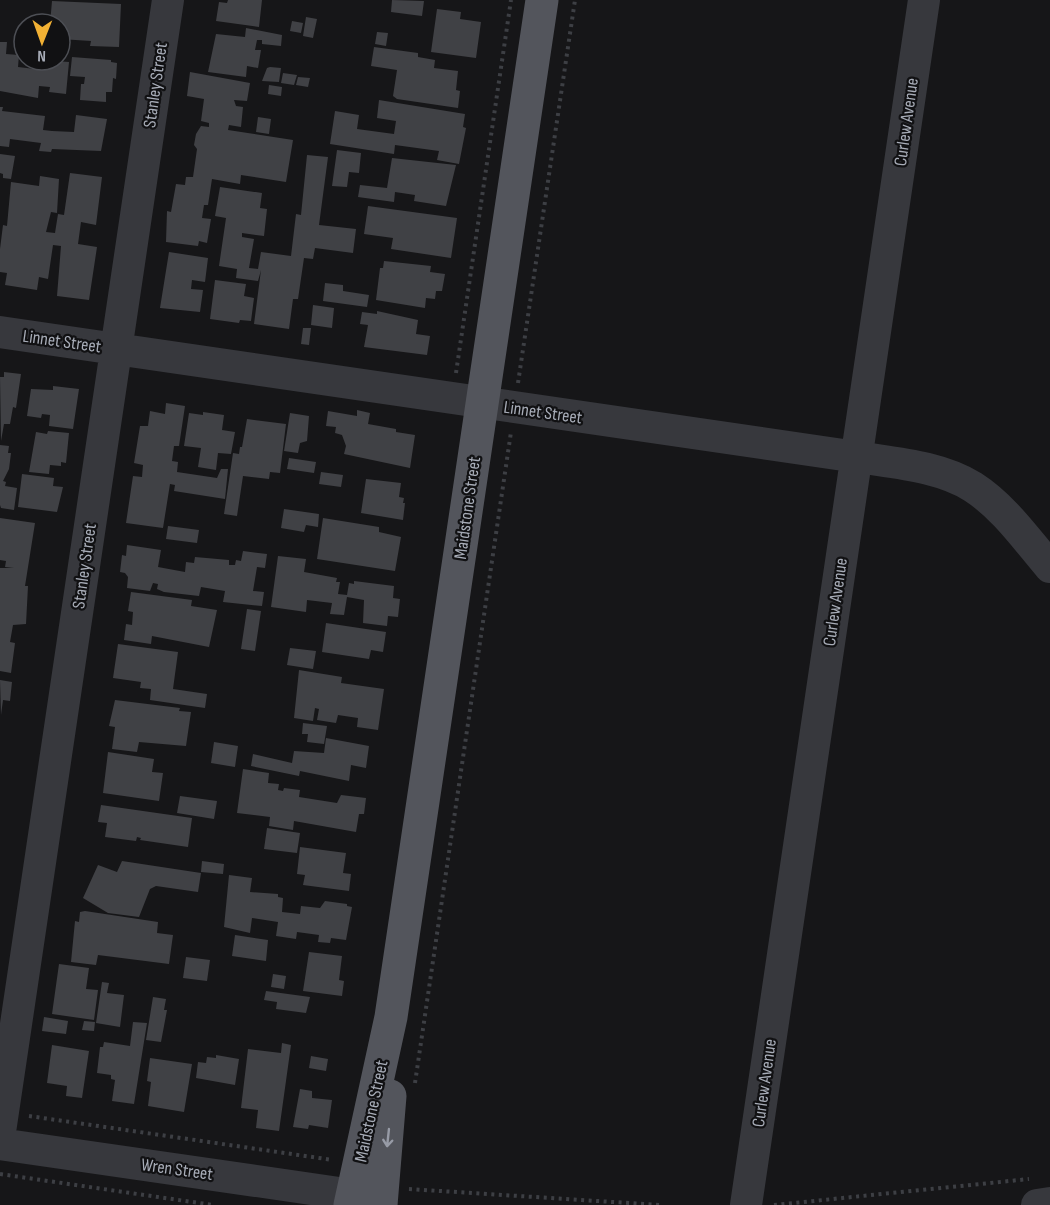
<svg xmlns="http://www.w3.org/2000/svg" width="1050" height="1205" font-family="'Sofia Sans Condensed',sans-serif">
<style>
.building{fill:#404145}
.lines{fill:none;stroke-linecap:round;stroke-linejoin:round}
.path{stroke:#3d3f44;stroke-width:4;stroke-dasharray:3 4.5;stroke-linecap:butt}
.minor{stroke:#37383d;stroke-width:32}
.major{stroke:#53555c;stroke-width:33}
.oneway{stroke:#979ba6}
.labels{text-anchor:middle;stroke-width:4.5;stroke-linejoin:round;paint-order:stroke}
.street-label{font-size:18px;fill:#a8adb8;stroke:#111113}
</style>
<rect width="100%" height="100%" fill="#161618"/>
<!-- building -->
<path class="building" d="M228 0H262L259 27 216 21 219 2 227 3Z
M392 0 424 1 422 16 391 12Z
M52 1 121 4 119 47 90 46 91 41 60 39V24H50Z
M437 9 461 12 460 19 481 22 476 58 431 52Z
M306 17 317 19 313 38 303 36Z
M292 21 303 23 301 33 290 31Z
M246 28 282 35 281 46 262 44V40H257L255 50H261L258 68 247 66 246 77 208 72 216 34 245 37Z
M377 32 388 33 386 46 375 44Z
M0 42H7L6 54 19 55 18 67 35 69 36 62 41 60 69 62 66 94 49 92 50 87 39 86 38 98 0 91Z
M374 47 418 53V57L435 60 434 68 458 71 456 90 460 91 458 108 397 99 393 96 397 70 371 66Z
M72 57 111 60V62L117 63 116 79 113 78 112 92H106V102L80 100 81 84H84L85 77 70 76Z
M270 67 281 68 279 82 262 81 267 68Z
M190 72 250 83 247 101 234 100 236 106 243 107 241 127 229 125 228 130 293 140 286 182 241 175 240 184 212 179 208 205H204L202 218 211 219 207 243 199 241 198 246 166 242 167 211 171 212 176 184 185 185 186 177H193L197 149 194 145 196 134 201 126 209 127V123L201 121 204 99 187 96Z
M283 73 297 75 294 85 281 83Z
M298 77 310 78 308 87 296 85Z
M269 85 282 87 281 96 268 94Z
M379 100 465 114 463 127 466 128 459 164 437 160 439 151 395 145 394 154 330 144 335 111 359 115 357 129 394 134 396 121 377 118Z
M0 107H3L2 111 45 116 43 130 52 131 74 132 76 115 107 119 101 151 52 149 51 152 39 151 41 143 10 139 9 147 0 146Z
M258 117 271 119 269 134 256 132Z
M337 150 361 153 359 173 349 172 347 187 332 186Z
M0 154 15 156 11 179 3 178V174L0 173Z
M307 155 328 157 319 225 356 229 353 253 315 248 313 259 304 258 298 299H293L289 329 254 324 261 270 258 281 236 278 237 269 219 266 226 218 215 216 220 187 262 193 260 208 267 209 264 236 242 233V237L254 239 249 268 258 269 261 252 291 256 296 214 301 215Z
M392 158 456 165 446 206 414 201 415 195 395 192 394 202 358 197 360 185 387 188Z
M70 173 102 177 96 225 81 222 78 244 97 247 89 300 57 296 61 246 53 245 48 279 39 277 37 290 5 285 7 273 0 272V249L3 225 7 226 11 182 39 186 40 176 59 179 57 213 51 212 46 232 55 233 58 214 64 215Z
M368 206 457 218 451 258 391 249 393 238 364 234Z
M169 252 208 258 205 282 192 280 191 289 203 290 200 312 160 308Z
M384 261 431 266 430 272 445 274 442 291H436L435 299 426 298 425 308 376 300 380 268H383Z
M215 280 246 284 244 296 254 298 251 321 240 320 239 323 210 319Z
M325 283 343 285V291L369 295 367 307 323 301Z
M313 305 334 308 332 328 311 325Z
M377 311 418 320 416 334 430 336 427 355 364 347 368 325 360 324 362 312 377 314Z
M303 328H311L309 345 301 344Z
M4 372 21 374 16 408 13 407 10 424H4L1 441 0 377H4Z
M53 386 79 389 73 429 49 426 50 415 42 414 41 418 27 416 31 389 53 390Z
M166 403 185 406 179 446H174L172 461 178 462 177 472 217 478 221 469H228L225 499 174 491 175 485 170 484 163 528 126 523 133 476 142 477 143 465 134 463 140 426H148L150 411 165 414Z
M357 410 370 413 368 424 396 429V432L415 435 410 468 344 454 346 446 342 435 335 433 336 427 326 426 328 411 357 416Z
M203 412 224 415 222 430 235 432 231 454 218 453 216 470 198 467 201 448 184 446 189 413 203 415Z
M290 413 309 416 307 441 300 443 298 453 284 451Z
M247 419 286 424 280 473 270 472 269 479 243 476 237 516 224 514 233 453 239 454 240 447H242Z
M48 431 69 433 66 463 61 462V466L50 465 49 474 29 472 36 432 47 434Z
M0 445 9 446 8 453H11L9 469 3 481 6 482 5 486 17 488 14 510 1 508 0 505Z
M289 458 316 462 314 473 287 469Z
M321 472 343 475 341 487 319 484Z
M22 474 54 478 53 486 63 487 57 512 18 507Z
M366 479 401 483 399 497 404 498 403 503H405L403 520 361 513Z
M284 509 319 514 318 527 306 525 304 532 281 528Z
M0 518 35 523 25 586H28L26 624 13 625 10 642 15 643 11 673 0 671V568H14L5 567 6 561 0 560Z
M323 518 379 527V532L401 537 395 571 317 559Z
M168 526 199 530 197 543 166 539Z
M127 545 161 550 158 567 185 572 186 562 194 563 195 557 229 560V565H235L236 560 241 561 243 551 267 554 265 568 257 567 253 591 264 592 262 606 223 602 225 591 201 587 199 596 164 592 157 589 158 584 153 583 150 591 127 588 128 577 125 573 120 572 122 555 126 556Z
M278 556 306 559 304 572 337 578 336 582H340L338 594 347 595 349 583 354 584V581L394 586 393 598 400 599 398 617 388 616 387 626 363 623 364 600 347 597 344 615 330 614 332 603 307 600 306 612 271 607Z
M131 592 192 600 191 606 217 610 209 647 152 636 151 644 124 640 126 624 132 625 133 612 128 611Z
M247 609 261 611 255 651 241 649Z
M326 623 386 632 383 652 371 650 369 659 322 652Z
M118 644 178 652 173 689 207 694 205 708 150 700 151 689 140 688 141 682 113 678Z
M290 648 316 651 313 669 287 665Z
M299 670 342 677 341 683 384 689 378 730 357 727 358 718 338 715 336 723 317 720 319 709 315 708 313 721 294 718Z
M0 680 12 682 10 701 3 700 1 715Z
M115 700 180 708 179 711 191 712 186 746 139 742 137 752 112 749 115 727 109 726Z
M303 723 327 726 324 744 307 742 308 734H302Z
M326 738 369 746 366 768 351 765 349 781 300 771 299 776 251 766 253 754 292 763 294 751 324 753Z
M214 742 238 746 235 767 211 763Z
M108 752 154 759 152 772 163 773 159 801 103 793Z
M243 769 269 773 268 783 279 784 278 790 283 791 284 788 300 790 299 797 337 803 341 795 366 798 364 814H359L356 832 294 821 293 830 269 826 270 817 237 813Z
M180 796 217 801 214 819 177 813Z
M101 805 192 818 188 847 140 840 141 838 137 837 136 841 105 837 107 823 98 822Z
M267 828 300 833 297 853 264 849Z
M300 847 346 853 343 873 351 874 349 891 303 885 305 875 297 874Z
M122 861 201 873 198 892 156 886 150 889 139 917 108 913 83 898 98 865 117 872Z
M202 861 224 864 223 874 201 872Z
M229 875 252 878 250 892 278 894V897L283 898 282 912 300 914 301 906 320 908 325 901 347 904V906L352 907 346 940 331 938 330 943 318 942 319 935 297 932 296 939 276 936 278 922 252 918 250 933 224 927Z
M85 911 158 922 157 933 173 935 169 964 98 955 96 965 71 962 75 921 79 922 80 912Z
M235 935 268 940 266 961 232 956Z
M309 952 342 956 339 980 344 981 342 996 303 991Z
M186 957 210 960 207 981 183 978Z
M59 964 89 968 86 989 98 990 94 1020 52 1014Z
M273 974 286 976 284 989 271 987Z
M102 982 109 983 107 993 124 995 120 1027 96 1023Z
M266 991 310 997 306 1013 276 1009 277 1002 264 1000Z
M153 997 166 999 164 1010H167L161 1042 146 1040Z
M44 1017 68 1021 66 1034 42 1031Z
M84 1021 95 1022 94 1031 82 1030Z
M133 1022 147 1023 134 1104 112 1101 115 1080 111 1079V1075L97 1073 100 1047H103L104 1042 130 1046Z
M282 1043 291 1045 279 1131 256 1128 258 1110 241 1108 248 1049 281 1053Z
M52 1045 89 1051 82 1098 66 1096 67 1086 47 1083Z
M216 1055 239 1059 235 1085 196 1078 198 1062 206 1063 207 1057 216 1058Z
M311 1056 328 1059 326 1071 309 1068Z
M150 1058 192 1064 184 1112 148 1106 151 1082 147 1081Z
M300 1089 312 1091V1098L332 1100 328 1128 309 1125 308 1129 293 1127Z"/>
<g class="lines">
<!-- path -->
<path class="path" d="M456 373 511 0
M518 383 575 0
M415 1083 511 432
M29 1116 333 1160
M0 1174 213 1205
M409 1189 660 1205
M774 1205 1029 1179"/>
<!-- minor -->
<path class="minor" d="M0 332 857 457C894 463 940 466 973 487 1004 507 1026 539 1050 567
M0 1132 168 0
M0 1144 353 1195
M746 1205 924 0
M1037 1205 1050 1203"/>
<!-- major -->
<path class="major" d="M350 1205 391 1017 542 0
M381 1205 390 1096"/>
</g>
<!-- one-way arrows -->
<defs><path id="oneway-shaft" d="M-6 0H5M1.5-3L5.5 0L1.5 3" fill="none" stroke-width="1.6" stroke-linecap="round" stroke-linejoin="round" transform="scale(1.5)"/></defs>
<use class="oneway" href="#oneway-shaft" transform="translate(388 1138) rotate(96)"/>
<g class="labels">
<!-- street labels -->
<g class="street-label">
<text transform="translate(155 85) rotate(-82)" y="6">Stanley Street</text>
<text transform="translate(906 122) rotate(-82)" y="6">Curlew Avenue</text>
<text transform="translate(62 341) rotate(8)" y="6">Linnet Street</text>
<text transform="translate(543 412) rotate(8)" y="6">Linnet Street</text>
<text transform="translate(467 508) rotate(-82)" y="6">Maidstone Street</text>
<text transform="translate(84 566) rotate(-82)" y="6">Stanley Street</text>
<text transform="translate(835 602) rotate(-82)" y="6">Curlew Avenue</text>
<text transform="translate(764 1083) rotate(-82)" y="6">Curlew Avenue</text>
<text transform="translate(371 1111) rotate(-78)" y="6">Maidstone Street</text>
<text transform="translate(177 1169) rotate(8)" y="6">Wren Street</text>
</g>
</g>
<!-- north arrow -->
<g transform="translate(42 42) rotate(181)"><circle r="28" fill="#111113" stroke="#4d4f55" stroke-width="1.5"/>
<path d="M0-4.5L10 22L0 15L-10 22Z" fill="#f2b134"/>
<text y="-9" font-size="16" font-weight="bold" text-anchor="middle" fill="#a8adb8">N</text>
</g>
</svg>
